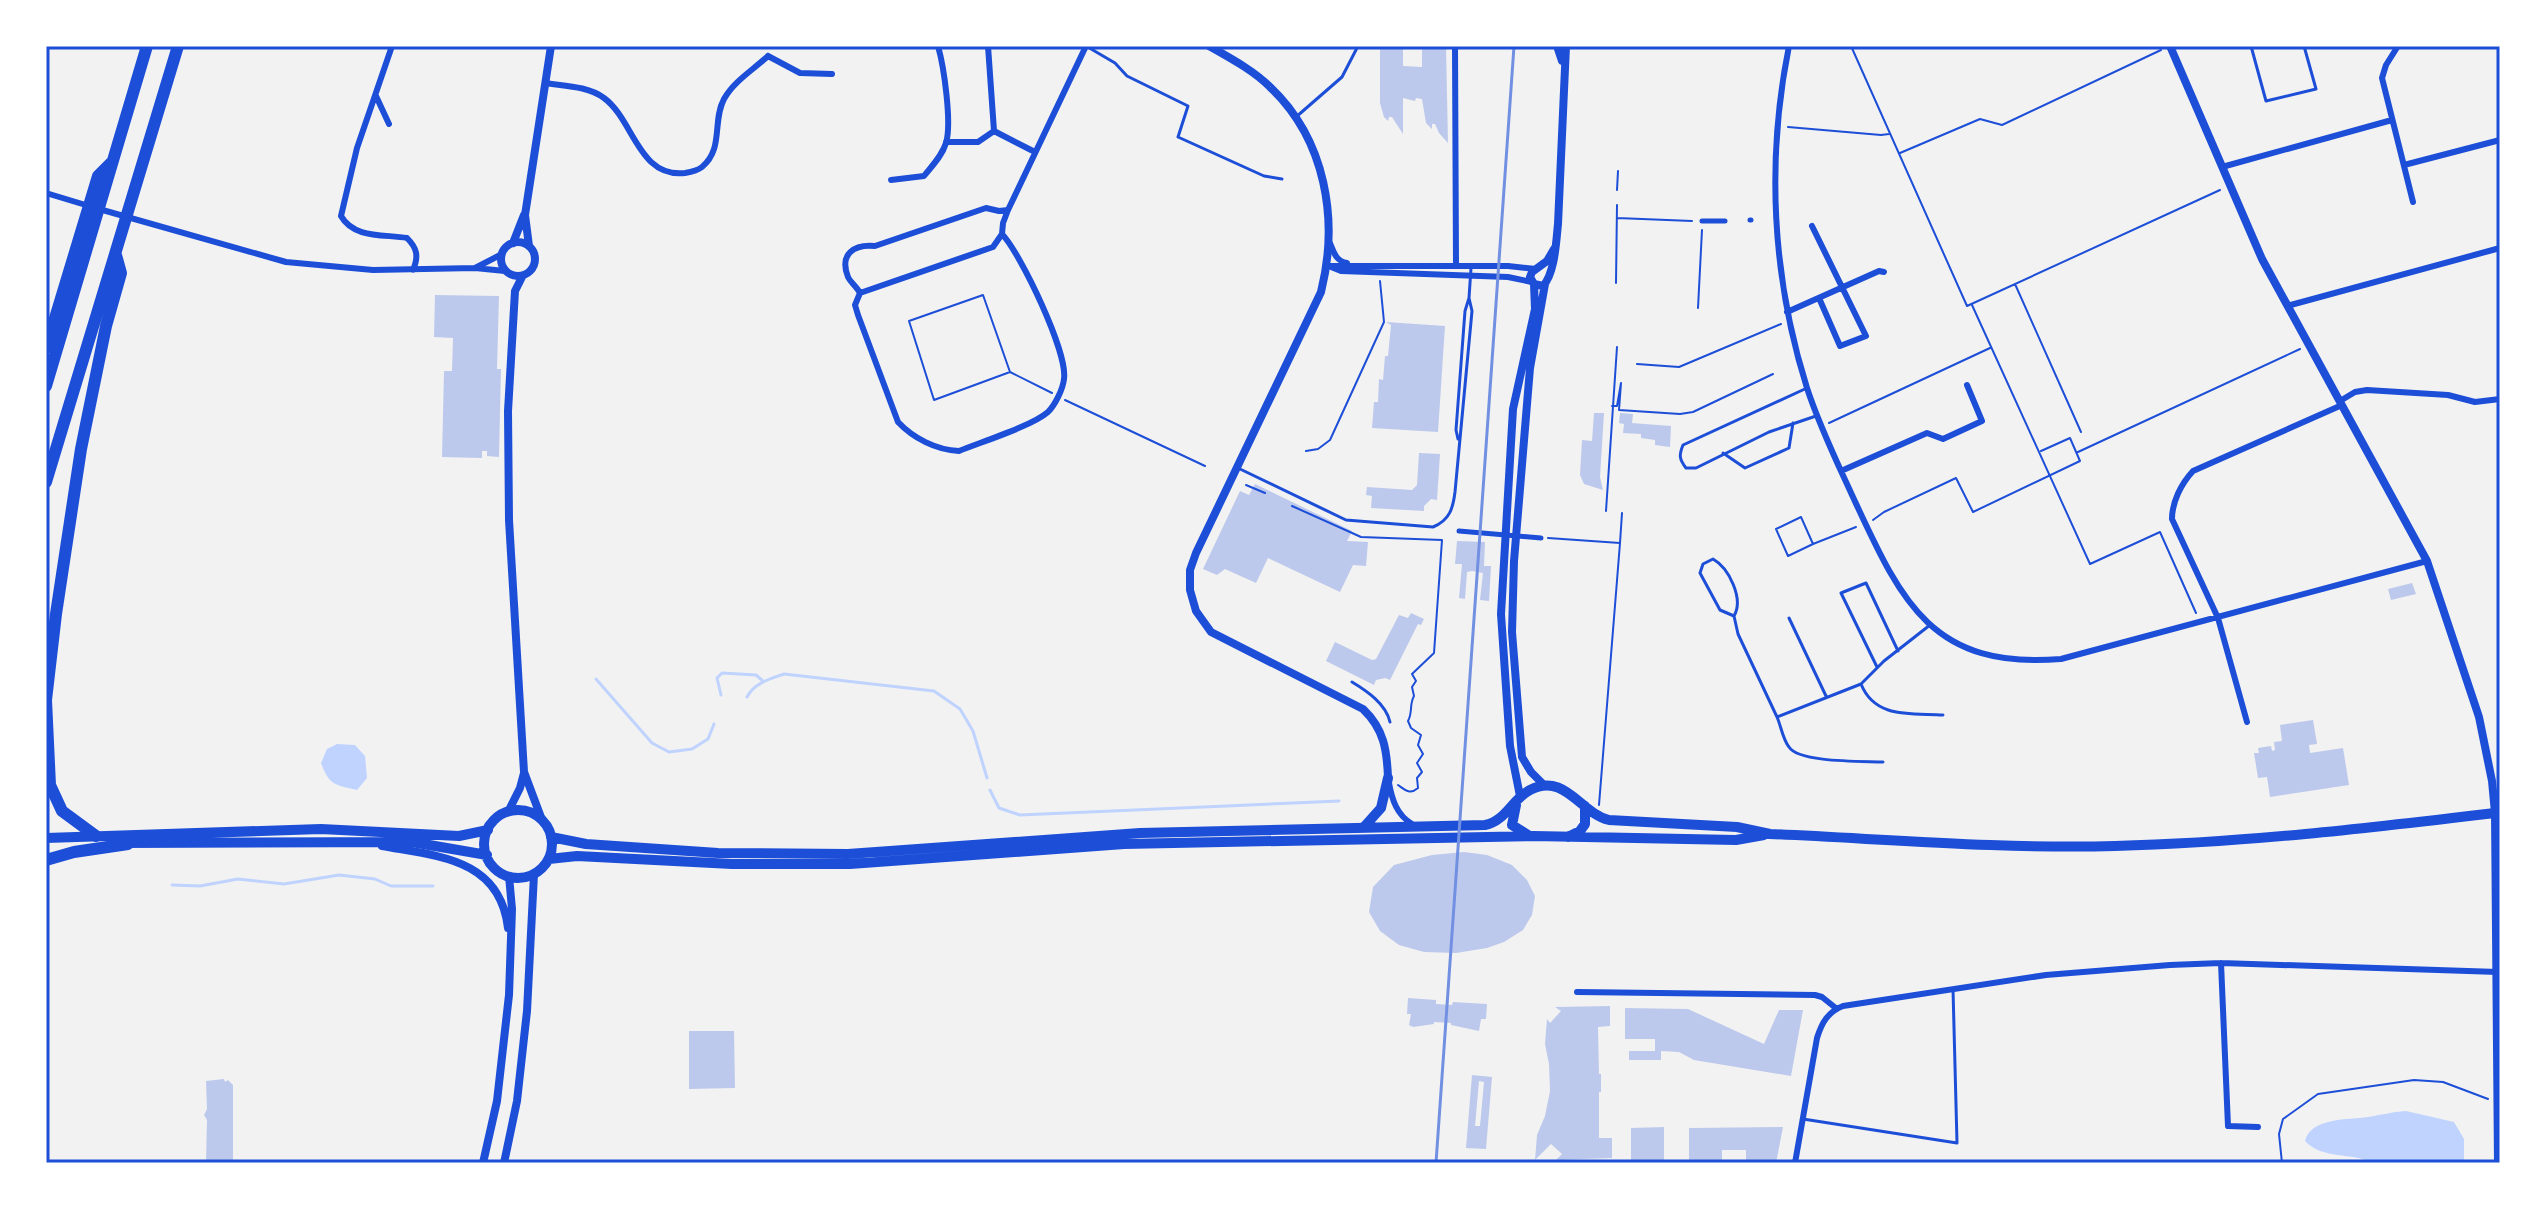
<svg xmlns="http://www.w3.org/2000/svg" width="2546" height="1209" font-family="'DejaVu Sans',sans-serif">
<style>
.water{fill:#bfd3fe}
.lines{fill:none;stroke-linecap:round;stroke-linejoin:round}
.stream{stroke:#bfd3fe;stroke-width:3}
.building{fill:#bdc9ec;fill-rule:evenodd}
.path{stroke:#1d4ed8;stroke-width:2}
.service{stroke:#1d4ed8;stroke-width:3}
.pedestrian{stroke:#1d4ed8;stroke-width:5}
.minor{stroke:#1d4ed8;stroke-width:6}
.tertiary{stroke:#1d4ed8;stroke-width:8}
.primary{stroke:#1d4ed8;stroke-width:10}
.motorway{stroke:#1d4ed8;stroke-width:12}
.rail{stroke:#7290e2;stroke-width:3}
.neatline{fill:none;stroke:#1d4ed8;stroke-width:3}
</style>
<rect width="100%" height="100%" fill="#f2f2f2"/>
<!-- water -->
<path class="water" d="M337 744 355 745 365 756 367 778 357 790C335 785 329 785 321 763L327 749Z
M2406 1111 2454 1122 2464 1139V1163H2373C2352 1152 2323 1160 2305 1141 2311 1117 2349 1120 2368 1117 2381 1115 2392 1112 2406 1111Z"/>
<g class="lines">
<!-- stream -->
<path class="stream" d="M596 679 652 743 669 752 692 749 708 739 714 724
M721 695 717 678 722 673 756 675 763 681
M747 697C754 683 770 679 784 674L934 691 960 709 973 731 987 778
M990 790 999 808 1020 815 1339 801
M172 885 200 886 238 879 284 884 339 875 375 879 391 886H433"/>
</g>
<!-- building -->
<path class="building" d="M1380 46H1403V66L1422 67V46H1446L1448 143 1439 133 1435 124H1432V129L1426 123 1422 99 1416 98 1415 101 1403 98V134L1392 117H1389L1388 121 1384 117 1380 103Z
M435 295 499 296 497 369H501L499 457 487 456V451H482V458L442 457 444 371H452L453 338 434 337Z
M1386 322 1445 326 1438 432 1372 428 1374 402H1378L1379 379 1383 380 1385 356H1388L1391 325Z
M1594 413H1604L1600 477 1603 490 1584 484 1580 475 1582 440 1592 441Z
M1620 413 1633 414 1632 423 1671 426 1670 447 1655 445V440L1641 438V434L1623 433 1624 424 1619 423Z
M1419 453 1440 454 1437 500 1431 499 1424 506V511L1371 508 1372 496 1366 495 1367 487 1412 490 1417 485Z
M1255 484 1352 531 1347 541 1368 542 1366 566 1353 565 1340 592 1268 558 1256 583 1225 569 1217 575 1203 569 1240 491 1249 495Z
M1457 541 1485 542 1484 566H1491L1489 601 1480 600 1483 573 1472 571 1467 572 1465 599 1459 598 1462 564H1455Z
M2412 583 2416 594 2391 600 2388 589Z
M1411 613 1424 619 1421 625 1418 624 1390 680 1385 678 1376 680 1374 685 1326 661 1335 642 1372 660 1376 659 1399 615 1408 618Z
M2313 720 2317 744 2309 745 2310 753 2343 748 2349 785 2270 797 2267 777 2258 778 2254 753H2259L2258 748 2271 746 2272 751 2275 750 2274 742 2282 741 2280 725Z
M1464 852 1487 855 1512 865 1527 880 1535 896 1532 915 1523 930 1504 942 1487 948 1456 953 1424 952 1399 945 1380 931 1369 912 1373 887 1394 865 1432 855Z
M1408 998 1436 1000V1004L1452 1005 1453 1002 1487 1004 1486 1019H1481L1479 1031 1451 1025V1023L1434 1022V1024L1413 1027 1409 1025 1411 1014H1407Z
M1610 1006V1026L1598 1027 1599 1074H1601V1092H1599V1138H1612V1158L1556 1160 1562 1154 1551 1144 1535 1160 1537 1135 1545 1116 1550 1091 1549 1064 1545 1044 1547 1019 1550 1023 1561 1011 1555 1007Z
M1625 1008 1688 1009 1764 1044 1779 1010H1803L1791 1076 1694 1060 1679 1052 1661 1051V1060H1629V1051H1655V1039H1625Z
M689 1031H734L735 1088 689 1089Z
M1472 1075 1492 1077 1486 1149 1466 1148ZM1479 1081 1484 1082 1480 1126H1475Z
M224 1079 225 1082 228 1080 233 1085V1163H206L207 1120 204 1115 207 1109 206 1081Z
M1664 1127V1163H1631V1128Z
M1783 1127 1776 1163H1746V1150H1722V1163H1689V1128Z"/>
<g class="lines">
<!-- path -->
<path class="path" d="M1851 46 1967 306 2220 190
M1788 127 1881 135 1889 134
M1900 153 1980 119 2002 125 2161 50
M1617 190 1618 171
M1617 218 1692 221
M1616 283 1617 205
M2015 284 2081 432
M1972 305 2090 564 2160 532 2196 613
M1698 308 1702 230
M1637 364 1679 367 1781 324
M1010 372 934 400 909 321 983 295 1010 372 1052 393
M1065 400 1205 466
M1612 406H1617L1621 383 1619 410 1680 414 1693 412 1773 374
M1829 423 1990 348
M1306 451 1318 449 1330 440 1384 322 1380 281
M2078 452 2300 349
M1246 485 1265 493
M1292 506 1361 537 1442 540 1434 653 1412 674 1416 681 1412 687 1414 696C1409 705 1413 712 1408 721L1411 728 1421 735 1418 745 1423 754 1417 763 1422 772 1417 778 1418 788C1410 795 1405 790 1398 785
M1606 511 1617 347
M1801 517 1813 544 1788 556 1776 529Z
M1873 520 1884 512 1956 478 1973 512 2080 461 2070 438 2041 451
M1548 538 1620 543 1622 513
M1813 544 1856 527
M1599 805 1620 543
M2282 1163 2279 1134 2283 1119 2318 1094 2414 1080 2443 1082 2488 1099"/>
<!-- service -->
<path class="service" d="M1086 46 1115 63 1127 76 1188 106 1178 137 1264 176 1282 179
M2251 46 2266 101 2316 89 2304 46
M1296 117 1342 77 1358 46
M1807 388 1683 445C1679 455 1679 459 1686 468H1696L1769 432 1816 416
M1458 439 1456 430 1465 311 1469 298 1471 268
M1723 453 1745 468 1789 448 1793 423
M1240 469 1346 520 1433 527C1450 520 1453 508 1455 492L1472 311 1469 298
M1713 559C1729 568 1744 599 1734 616L1720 610 1700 573 1703 564Z
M1734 616 1738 634 1777 717 1861 684 1884 661 1930 625
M1789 618 1826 696
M1877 667 1841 593 1866 583 1898 651
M1352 682C1367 691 1386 704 1390 722
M1861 684C1875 719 1911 713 1943 715
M1777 717C1781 726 1783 740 1789 747 1799 763 1864 761 1883 762
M1803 1119 1957 1143 1953 989"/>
<!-- pedestrian -->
<path class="pedestrian" d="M1750 220H1751
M1702 221H1725
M1459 531 1541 538"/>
<!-- minor -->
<path class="minor" d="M392 46 357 148 341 216C354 239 385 234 407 238 417 248 419 256 413 270
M988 46 994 131
M1455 46 1456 266
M1789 46C1766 160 1772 277 1807 388 1819 425 1836 460 1852 495 1900 598 1929 670 2061 659L2427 561
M2398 46 2386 65 2382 78 2413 202
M768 56 800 73 832 74
M545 83C564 86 588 86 604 98 634 120 638 178 685 173 691 172 697 171 702 167 724 149 712 121 724 99 734 81 753 70 768 56
M376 96 389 124
M994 131 1035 152
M946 142H978L994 131
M2404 165 2500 140
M2222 167 2392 120
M891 180 924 176C932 166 942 156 946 143 952 123 944 67 938 46
M46 193 89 206
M99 209 286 262 373 270 475 268 505 271
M1812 226 1866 336 1840 346 1819 298
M1002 234C1021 254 1068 353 1064 379 1063 389 1055 405 1048 412 1032 426 981 442 959 451 936 450 913 438 898 422L858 315 855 305 860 293 993 247Z
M1002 234 1003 223 1008 210 1086 46
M1330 243C1334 253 1336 261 1347 263
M1328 266H1508L1536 269
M1331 267 1341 271 1508 277 1532 282
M475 268 502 254
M860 293C857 287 851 283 848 277 839 254 854 244 875 246L986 208 999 211 1008 210
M2287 306 2500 248
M1787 312 1879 271 1884 272
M2340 401 2355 392 2367 390 2448 395 2475 402 2500 399
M1841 471 1927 433 1943 439 1982 421 1967 385
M2247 722 2218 618 2172 519C2172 502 2181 484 2193 471L2342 405
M1389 783C1392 800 1397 815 1412 824
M2221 963 2228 1126 2258 1127
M1577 992 1815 995 1822 997 1837 1009
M1795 1163 1817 1038C1822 1022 1828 1012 1843 1006L2046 975 2170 965 2221 963 2498 972"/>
<!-- tertiary -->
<path class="tertiary" d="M1209 46C1230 58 1253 70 1270 87 1326 140 1339 220 1321 292L1196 553 1190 570V590L1196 611 1211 632 1363 709C1384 729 1387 750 1388 778
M1557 46 1562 61
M2170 46 2262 259 2427 561 2479 717 2492 781 2495 813 2498 1163
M501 259a17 17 0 1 1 34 0a17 17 0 1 1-34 0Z
M513 243 524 215
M529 246 525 215 551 46
M1554 249 1547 261 1532 272 1530 277 1534 284 1543 286C1555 273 1556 242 1558 224L1566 46
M522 277 515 291 508 411 509 520 524 772 542 820
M1544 785 1531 772 1522 757 1512 632 1514 561 1530 368 1545 284
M1520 796 1510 746 1501 614 1513 409 1535 309 1534 284
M508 812 520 788 524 773
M382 846C437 856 500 858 508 928
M483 1163 497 1101 509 995 512 909 509 876
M504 1163 517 1101 527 1011 534 874"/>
<!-- primary -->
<path class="primary" d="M1516 805 1512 825 1528 835
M484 844a34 34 0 1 1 68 0a34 34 0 1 1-68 0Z
M1364 827 1381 808 1388 778
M551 837 586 844 718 853 848 854 1140 833 1485 825C1506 821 1512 799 1530 790 1565 772 1580 813 1609 820L1737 827 1770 834C1885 839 2000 849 2115 846 2242 843 2369 828 2495 813
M1568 837 1580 831 1585 824V806
M46 838 321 829 459 836 488 830
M122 843 412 842 487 855
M549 859 577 856 732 864H850L1124 844 1534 836 1736 840 1764 835"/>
<!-- motorway -->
<path class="motorway" d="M46 348 98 176 111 163
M46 386 147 46
M46 482 178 46
M96 836 62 811 50 785 46 700 56 614 81 449 106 326 121 273 116 255
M46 860 74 852 128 844"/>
<!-- rail -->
<path class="rail" d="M1436 1163 1514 46"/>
</g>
<!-- border -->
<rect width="2546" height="1209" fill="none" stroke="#ffffff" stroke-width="96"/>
<rect x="48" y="48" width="2450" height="1113" class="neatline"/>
</svg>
